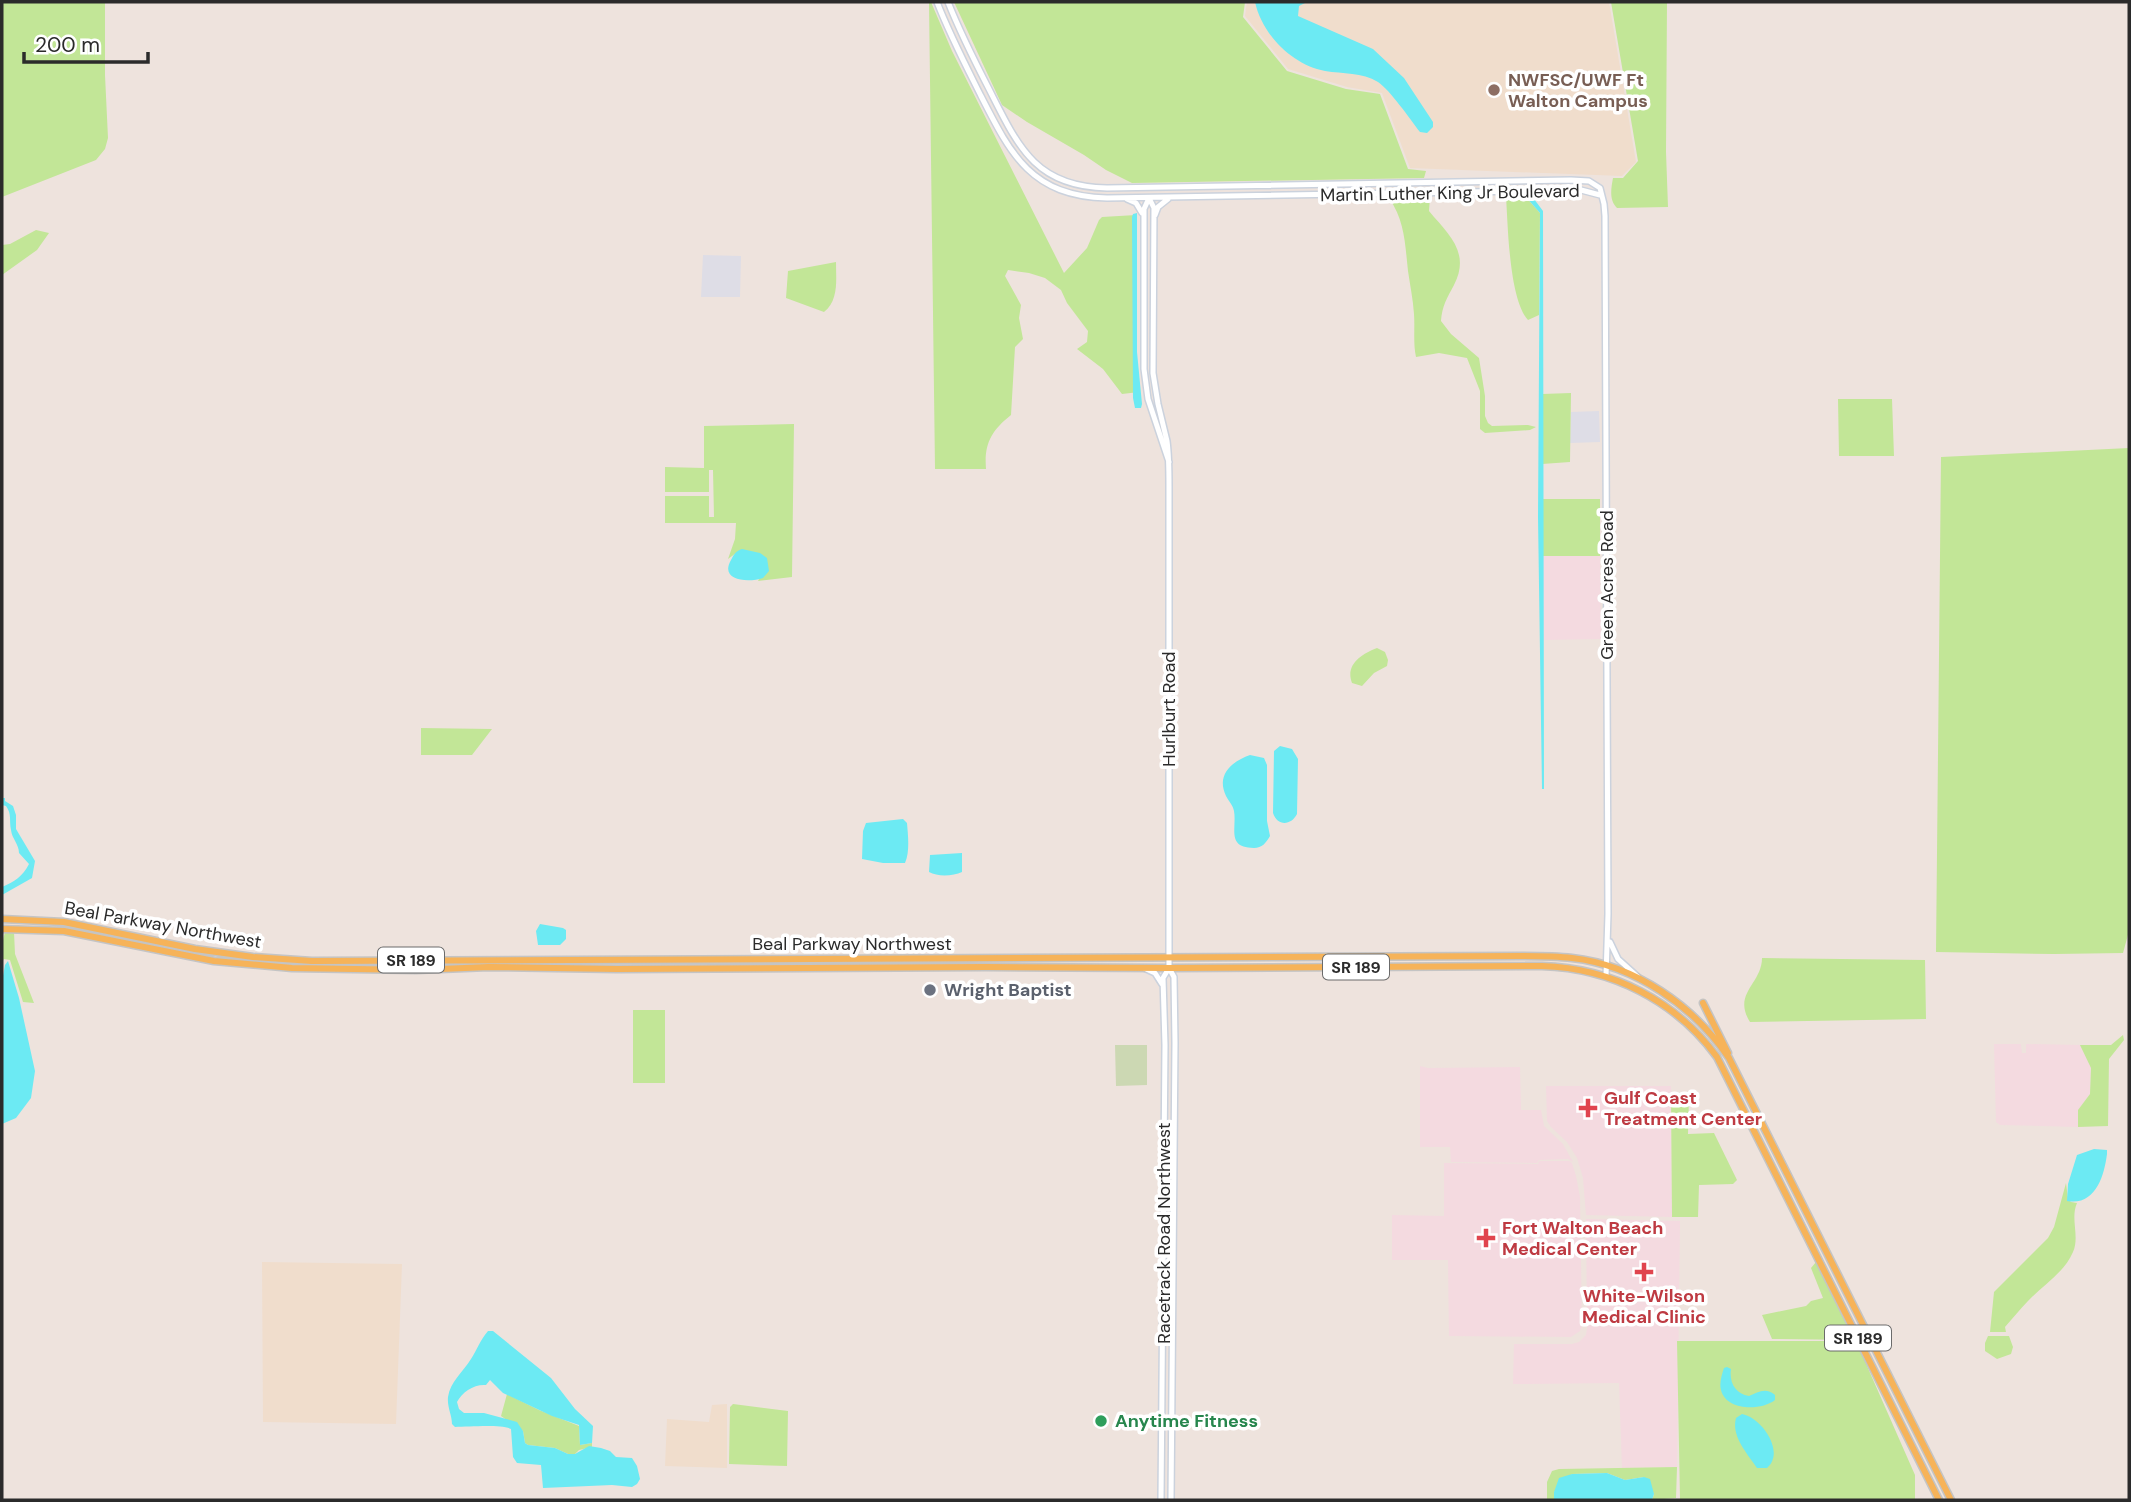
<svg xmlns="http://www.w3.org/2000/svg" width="2131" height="1502" font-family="'DM Sans',sans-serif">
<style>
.industrial{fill:#dedde6}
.education{fill:#f0ddcc}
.medical{fill:#f4dae0}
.green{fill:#c2e697}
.cemetery{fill:#ccd8b3}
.water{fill:#6ceaf3}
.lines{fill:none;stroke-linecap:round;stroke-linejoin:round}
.secondary-casing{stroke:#cbd2dd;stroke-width:8}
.primary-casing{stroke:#c4c4c4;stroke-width:9}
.secondary{stroke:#fff;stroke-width:5}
.primary{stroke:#f6b359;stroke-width:6}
.education-dot{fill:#8d6e63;stroke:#fff;stroke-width:2.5}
.worship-dot{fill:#6b7280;stroke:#fff;stroke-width:2.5}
.health-dot{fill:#e0444e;stroke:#fff;stroke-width:2.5}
.leisure-dot{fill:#2e9e5b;stroke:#fff;stroke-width:2.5}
.labels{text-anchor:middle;stroke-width:7;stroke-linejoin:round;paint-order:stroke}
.shield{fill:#fff;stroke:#6b6b6b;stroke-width:2}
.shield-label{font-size:16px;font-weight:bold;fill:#2b2b2b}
.education-label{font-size:18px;font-weight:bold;fill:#785e54;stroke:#fff;text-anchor:start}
.street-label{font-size:18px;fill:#2b2b2b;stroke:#fff}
.worship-label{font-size:18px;font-weight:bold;fill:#5b616d;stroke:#fff;text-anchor:start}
.health-label{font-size:18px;font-weight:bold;fill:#be3a42;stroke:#fff;text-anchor:start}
.leisure-label{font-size:18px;font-weight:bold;fill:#27864d;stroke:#fff;text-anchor:start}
</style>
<rect width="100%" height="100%" fill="#eee3dd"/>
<!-- industrial -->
<path class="industrial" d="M703 255 741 256 740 297H701Z
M1599 411 1600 442 1570 443 1571 412Z"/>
<!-- education -->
<path class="education" d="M1247 2H1609L1636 162 1622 176 1410 168 1382 93 1347 87 1288 69 1245 16Z
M262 1262 402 1264 396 1424 263 1422Z
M727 1404V1468L665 1466 667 1419 709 1422 712 1405Z"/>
<!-- medical -->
<path class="medical" d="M1543 556H1600L1601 639 1543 640Z
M1994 1044H2021L2022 1053H2026V1044L2080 1045 2091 1067 2090 1094 2078 1110V1127L2000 1125 1996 1122Z
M1420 1066 1428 1068 1520 1067 1521 1110H1541L1544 1126 1563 1144 1573 1162 1568 1159 1539 1160 1537 1163 1451 1162 1450 1147H1420Z
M1546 1086H1671L1672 1217 1586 1215 1583 1178 1577 1158 1567 1142 1551 1127 1547 1121Z
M1539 1161H1569L1572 1163 1576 1176 1580 1197 1582 1326 1580 1331 1571 1337 1449 1336 1448 1260H1392V1215L1444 1216V1163L1538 1164Z
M1586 1219 1680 1221 1677 1467 1622 1468 1619 1383 1513 1384 1514 1344H1572L1579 1342 1586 1335 1587 1328Z"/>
<!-- green -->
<path class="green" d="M2 2H105V75L108 138 105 149 96 160 2 197Z
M929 2H931L952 51 1064 273 1087 248 1099 220 1102 217 1136 215V363L1139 392 1122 394 1103 369 1077 349 1087 342 1088 331 1067 303 1061 290 1045 278 1029 273 1008 270 1005 276 1021 305 1019 318 1023 339 1015 347 1011 415C991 431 984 444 986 469H935Z
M954 2H1245L1243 17 1287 71 1346 89 1380 94 1408 169 1426 171 1424 178 1132 183 1106 170 1084 155 1027 122 1002 105Z
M1611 2H1667L1666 152 1668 207 1617 208C1609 200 1611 189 1613 178H1623L1638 161Z
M1506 196H1525L1540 213 1539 315 1528 320C1509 299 1508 226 1506 196Z
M1430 197 1429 211C1448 234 1471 252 1454 285 1447 298 1442 306 1441 321L1451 334 1479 358 1485 396V416L1488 423 1492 426 1528 425 1536 427 1530 430 1485 433 1480 429V391L1467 358 1439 353 1416 357C1413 344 1415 328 1414 314 1413 299 1410 285 1408 271 1405 244 1405 221 1389 198Z
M36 230 49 233 37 250 2 275V245L10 244Z
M836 262C836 280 839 300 824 312L786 298 788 271Z
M1571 393 1570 462 1542 464V394Z
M1838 399H1892L1894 456H1839Z
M794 424 792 577 758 581 762 573 736 553 728 559 735 539 736 523H665V496H709V517H714L713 470H709V492H665V467L704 468V426Z
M2129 448V931L2123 953 2054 954 1936 952 1941 457Z
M1542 499H1600V556H1543Z
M1377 648 1385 652 1388 660 1387 666 1374 673 1362 686 1352 683C1345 665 1361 654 1377 648Z
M421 728 492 729 472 755H421Z
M5 932H14L15 954 34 1003 23 1002 10 960 4 959 2 961V944Z
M1762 958 1925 960 1926 1019 1750 1022C1732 993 1762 984 1762 958Z
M633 1010H665V1083H633Z
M2123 1035 2124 1040 2109 1059 2108 1126 2078 1127V1110L2090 1094 2091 1068 2080 1045H2111Z
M1689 1096 1688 1134 1714 1133 1737 1180 1733 1184 1699 1185 1698 1217H1672L1671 1097Z
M2066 1183 2068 1199 2071 1202 2077 1203C2070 1219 2080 1236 2073 1252 2064 1273 2043 1285 2028 1301 2020 1309 2013 1318 2005 1327L2006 1332H1990L1994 1292 2048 1238 2054 1227Z
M1816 1262 1854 1340 1772 1339 1762 1315 1806 1306 1811 1301 1823 1298 1811 1268Z
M1988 1336H2009L2013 1347 2011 1354 1997 1359 1985 1351V1343Z
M1677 1341H1856L1915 1475V1500H1667L1680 1499Z
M507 1394 539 1410 579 1426 580 1445 592 1443V1447L579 1450 575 1454H568L555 1448 528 1445 525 1443 523 1431 501 1416Z
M733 1404 788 1411 787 1466 729 1464 730 1407Z
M1677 1467 1676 1498 1652 1500 1654 1494 1644 1477 1625 1480 1607 1473 1572 1474 1554 1492V1500H1547V1482L1552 1471 1559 1469Z"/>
<!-- cemetery -->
<path class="cemetery" d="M1115 1045H1147V1085L1116 1086Z"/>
<!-- water -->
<path class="water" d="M1255 2H1307L1299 6 1298 16 1373 49 1404 78 1433 122V127L1427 133 1420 132C1410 119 1390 90 1378 82 1362 72 1343 74 1325 71 1292 65 1262 34 1255 2Z
M1531 195 1543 211 1544 789H1542L1538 517 1540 213 1525 196Z
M1137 213V352L1142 404 1141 408H1135L1133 398 1132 217 1133 214Z
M742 549 760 553 767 558 769 571 763 578C748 583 719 581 731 560 734 554 736 551 742 549Z
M1280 746 1292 749 1298 759 1297 814C1291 826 1277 826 1273 813L1274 751Z
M1250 755 1264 758 1267 765V821L1270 836C1266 843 1262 848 1254 848 1226 848 1237 828 1234 811 1233 805 1229 802 1226 796 1216 775 1231 762 1250 755Z
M2 798H5V801L13 806 16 815V829L35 861 32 878 2 895V887C14 882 23 876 29 864L19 853C19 844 12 839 11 830 9 820 12 814 6 806L2 805Z
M903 819 907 823C908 836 910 851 905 863H883L862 859 863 831 866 823Z
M962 853V872C953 876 938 877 929 872L930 855Z
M540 924 563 928 566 930V939L560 945H538L536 931Z
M8 961 19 998 35 1071 31 1098 16 1118 2 1124V981L5 965Z
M2094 1149 2107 1150V1154C2104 1177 2095 1206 2067 1201L2068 1184 2077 1155Z
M488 1331H493L551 1378 575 1409 593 1426 592 1443 580 1445 579 1425 552 1416 503 1393 490 1380 486 1385C474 1384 462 1392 457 1402L459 1409 464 1413H484L517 1422 523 1431 525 1443 528 1445 555 1448 568 1454H575L589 1446 601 1448 610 1451 616 1457 632 1458 637 1466 640 1479 637 1484 632 1487 612 1485 543 1488 541 1465 517 1463 513 1457 511 1429C500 1424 469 1427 455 1427L452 1424C452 1415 447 1407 448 1397 450 1382 463 1372 471 1359 477 1350 480 1340 488 1331Z
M1727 1367 1731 1369C1729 1382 1735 1394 1749 1396 1758 1392 1766 1387 1775 1395V1400C1761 1411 1726 1411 1721 1390 1719 1383 1722 1374 1724 1368Z
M1742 1414C1761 1417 1786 1452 1767 1468H1757C1747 1453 1731 1436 1736 1418Z
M1607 1473 1625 1480 1644 1477 1650 1479 1654 1494 1652 1500H1554V1492L1559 1478 1572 1474Z"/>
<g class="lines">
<defs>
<path id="secondary" d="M937 2C949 33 965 64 980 94 1011 155 1031 196 1107 198L1581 190 1600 195
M948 2C960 32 974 60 989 89 1018 146 1035 187 1107 188L1571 180 1589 181 1600 188 1604 204 1605 216 1608 914 1606 976
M1127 199 1136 203 1142 213
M1155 215 1158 207 1168 199
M1169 462 1148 399 1144 369V209L1149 198 1154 208 1153 373 1158 404 1167 441C1169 456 1169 471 1169 486V968L1174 977 1175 1043 1171 1500
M1610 942 1618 959 1638 977
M1144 968 1155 973 1162 984
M1161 1500 1165 1045 1163 978 1169 968"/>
<path id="primary" d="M2 919 64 922 195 949 253 957 312 961 1522 956C1539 956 1555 956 1572 958 1635 965 1694 1006 1729 1058L1951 1500
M2 929 64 931 214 961 292 968 416 970 489 967 617 969 986 967 1169 968 1542 966C1612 968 1676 1001 1717 1057L1939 1500
M1703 1003 1728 1053"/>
</defs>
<!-- secondary casing -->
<use href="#secondary" class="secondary-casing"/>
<!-- primary casing -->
<use href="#primary" class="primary-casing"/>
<!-- secondary -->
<use href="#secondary" class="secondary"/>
<!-- primary -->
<use href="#primary" class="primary"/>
</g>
<!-- markers -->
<circle class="education-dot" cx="1494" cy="90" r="7"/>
<circle class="worship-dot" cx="930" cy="990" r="7"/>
<g class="health-dot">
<path d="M1584.5 1097.5h7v7h7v7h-7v7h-7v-7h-7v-7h7z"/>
<path d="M1482.5 1227.5h7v7h7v7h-7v7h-7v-7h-7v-7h7z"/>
<path d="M1640.5 1261.5h7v7h7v7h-7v7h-7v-7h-7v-7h7z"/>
</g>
<circle class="leisure-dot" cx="1101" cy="1421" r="7"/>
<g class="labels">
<!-- shield labels -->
<g class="shield">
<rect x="378" y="947.5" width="66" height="25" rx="5"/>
<rect x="1323" y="954.5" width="66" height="25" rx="5"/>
<rect x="1825" y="1325.5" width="66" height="25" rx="5"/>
</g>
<g class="shield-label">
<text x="411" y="966">SR 189</text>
<text x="1356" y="973">SR 189</text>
<text x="1858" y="1344">SR 189</text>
</g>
<!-- education labels -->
<g class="education-label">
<text x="1508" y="86">NWFSC/UWF Ft<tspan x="1508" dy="21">Walton Campus</tspan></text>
</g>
<!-- street labels -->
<g class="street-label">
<text transform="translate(1450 193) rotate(-1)" y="6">Martin Luther King Jr Boulevard</text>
<text transform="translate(1607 585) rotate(-90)" y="6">Green Acres Road</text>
<text transform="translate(1169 709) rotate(-90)" y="6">Hurlburt Road</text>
<text transform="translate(163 925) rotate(10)" y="6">Beal Parkway Northwest</text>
<text x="852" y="950">Beal Parkway Northwest</text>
<text transform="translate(1164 1233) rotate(-90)" y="6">Racetrack Road Northwest</text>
</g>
<!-- worship labels -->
<g class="worship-label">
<text x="944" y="996">Wright Baptist</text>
</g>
<!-- health labels -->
<g class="health-label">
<text x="1604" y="1104">Gulf Coast<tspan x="1604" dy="21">Treatment Center</tspan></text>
<text x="1502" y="1234">Fort Walton Beach<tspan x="1502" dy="21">Medical Center</tspan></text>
<text x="1644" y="1302" text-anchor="middle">White-Wilson<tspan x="1644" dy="21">Medical Clinic</tspan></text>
</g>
<!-- leisure labels -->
<g class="leisure-label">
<text x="1115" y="1427">Anytime Fitness</text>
</g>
</g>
<!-- border -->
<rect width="2131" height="1502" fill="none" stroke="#2b2b2b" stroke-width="7"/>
<!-- scale -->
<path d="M24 52v10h124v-10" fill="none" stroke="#2b2b2b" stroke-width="3.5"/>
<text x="35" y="52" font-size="21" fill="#2b2b2b" stroke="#ffffff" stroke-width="5" paint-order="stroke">200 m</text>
</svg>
